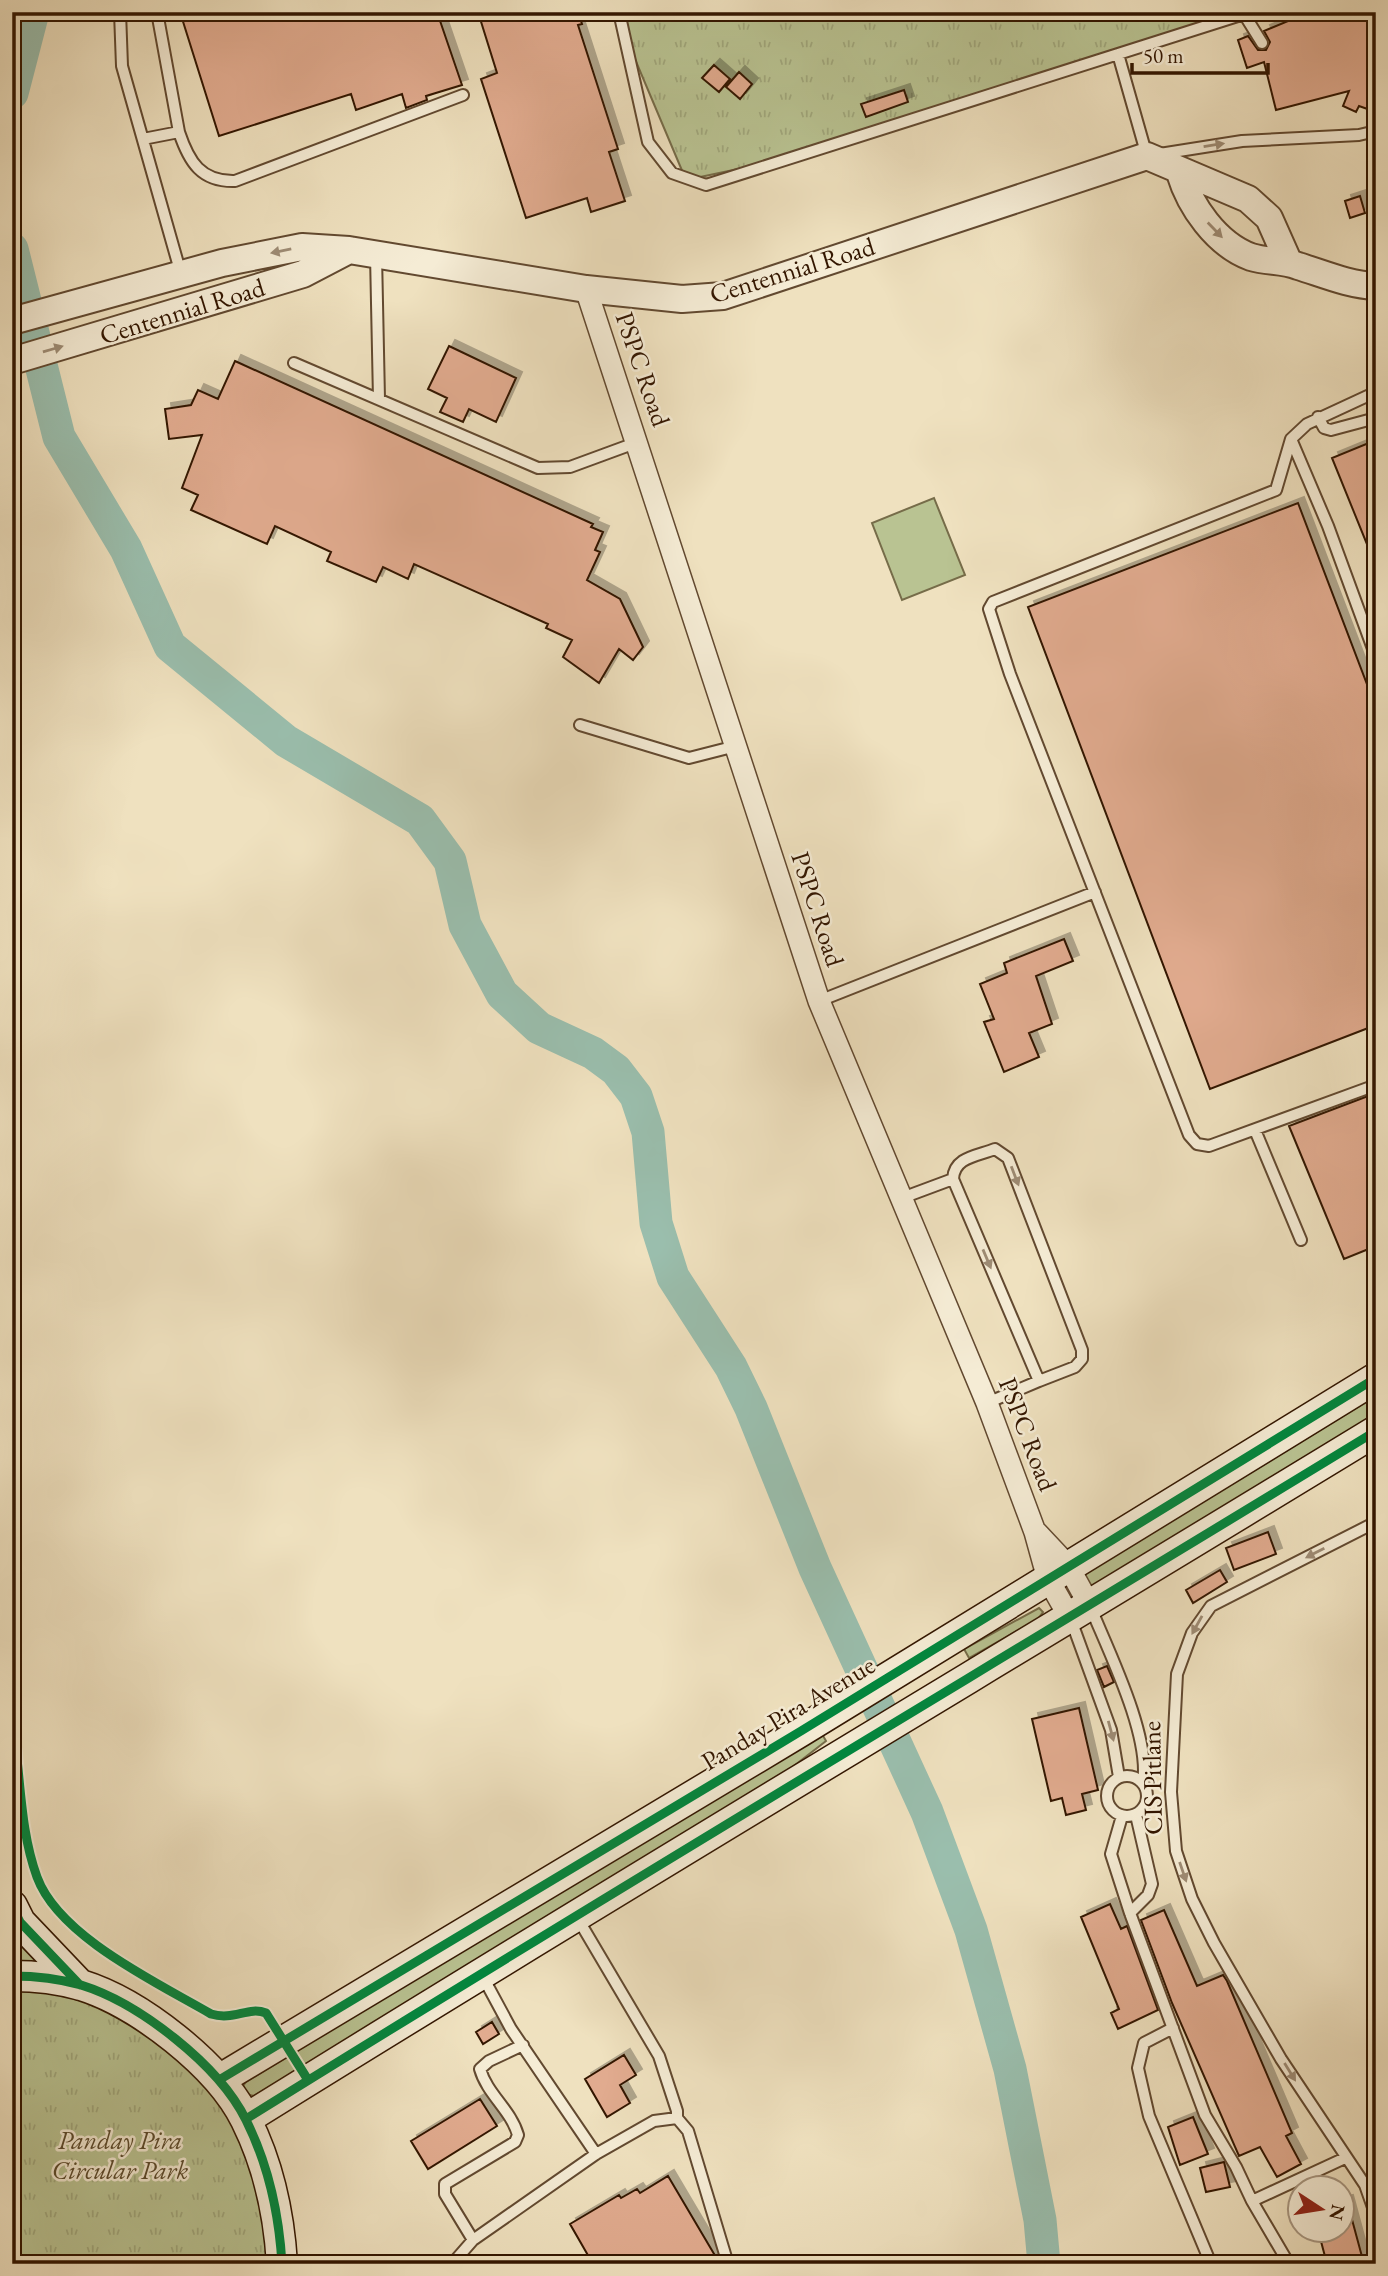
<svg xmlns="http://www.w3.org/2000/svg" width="1388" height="2276" font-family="'EB Garamond',serif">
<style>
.green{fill:#b9c392;stroke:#766c49;stroke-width:2}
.park{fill:url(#park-tufts);stroke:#766c49;stroke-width:2}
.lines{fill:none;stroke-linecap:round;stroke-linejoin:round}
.river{stroke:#9abead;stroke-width:33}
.building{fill:#e1ab8f;stroke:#331600;stroke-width:2;filter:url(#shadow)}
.service-casing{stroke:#624930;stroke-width:14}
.minor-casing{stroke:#624930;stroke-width:24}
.tertiary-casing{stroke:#624930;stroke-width:30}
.secondary-casing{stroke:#331600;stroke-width:33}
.service{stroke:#f5ecd5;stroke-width:10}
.minor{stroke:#f5ecd5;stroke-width:21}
.tertiary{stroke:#f5ecd5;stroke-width:26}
.secondary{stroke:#f5ecd5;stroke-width:30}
.cycleway-casing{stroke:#f5ecd5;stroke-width:13}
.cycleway{stroke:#00873e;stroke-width:9}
.oneway{fill:#9e8c75}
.labels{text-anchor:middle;stroke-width:5;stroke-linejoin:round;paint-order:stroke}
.street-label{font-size:26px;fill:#331600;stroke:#f5ecd5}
.park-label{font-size:26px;font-style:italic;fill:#5b4a2c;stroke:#f5ecd5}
</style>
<defs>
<pattern id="park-tufts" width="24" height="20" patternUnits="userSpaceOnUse" patternTransform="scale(1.75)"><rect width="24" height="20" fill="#b9c392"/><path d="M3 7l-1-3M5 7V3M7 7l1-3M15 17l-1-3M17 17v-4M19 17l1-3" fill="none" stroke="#a0a77c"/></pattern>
<filter id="shadow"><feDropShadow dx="6" dy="-6" stdDeviation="0" flood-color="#0004"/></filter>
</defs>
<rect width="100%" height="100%" fill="#efe1bf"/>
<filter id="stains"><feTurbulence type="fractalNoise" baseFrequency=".00286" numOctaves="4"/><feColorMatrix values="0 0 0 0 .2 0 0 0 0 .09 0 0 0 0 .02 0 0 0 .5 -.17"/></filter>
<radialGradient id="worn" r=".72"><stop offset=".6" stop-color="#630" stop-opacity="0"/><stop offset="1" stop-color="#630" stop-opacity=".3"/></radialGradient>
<!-- green -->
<path class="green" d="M934 498 965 575 902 600 872 523Z
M1376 1396V1421L1092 1590 1081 1576Z
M1039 1608 1043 1612 1038 1619 969 1658 964 1649Z
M822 1734 826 1741 750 1800 254 2096 246 2094 243 2086 246 2082 735 1783Z
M12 1926 43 1963 12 1960Z"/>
<!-- park -->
<path class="park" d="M619 12H1244L795 157 686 180 621 26Z
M12 1985 63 1989 124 2016 170 2046 222 2106 252 2159 272 2264H12Z"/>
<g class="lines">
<!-- river -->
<path class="river" d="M12 93 33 12
M12 249 59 437 126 549 170 646 286 741 420 820 450 861 465 925 502 994 539 1028 593 1053 616 1070 636 1096 648 1132 656 1223 673 1277 731 1367 751 1408 815 1568 927 1812 971 1930 1010 2069 1040 2220 1044 2264"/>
</g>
<!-- building -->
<path class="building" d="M180 12H437L462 85 426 96 427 100 406 108 402 94 356 110 351 94 219 136Z
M478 12H578L582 24 578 25 618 149 609 152 625 201 591 212 587 198 526 218 481 79 497 73Z
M1297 12H1371L1376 33V112L1359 106 1356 112 1343 106 1349 91 1276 110 1264 62 1247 68 1238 40 1248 36 1258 50H1266L1270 42 1264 31 1298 17Z
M714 65 730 79 719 92 702 78Z
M739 72 752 84 740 99 726 87Z
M904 90 908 102 866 117 861 104Z
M1360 196 1365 213 1350 218 1345 201Z
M449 346 516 378 496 422 469 409 463 422 440 412 447 398 428 389Z
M235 361 593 524 591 527 603 532 595 550 600 552 587 580 620 599 643 647 633 660 619 649 599 683 563 657 572 640 546 628 548 624 414 564 408 579 383 567 376 582 327 561 331 552 275 526 267 544 191 510 198 495 182 488 202 435 169 439 165 409 191 405 198 390 218 399Z
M1376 440V564H1375L1332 458Z
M1298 503 1376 708V1025L1210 1089 1028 607Z
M1064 939 1073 961 1036 976 1052 1024 1029 1033 1039 1057 1004 1072 984 1022 994 1019 980 984 1007 973 1004 963Z
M1376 1093V1218L1369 1220 1376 1235V1246L1344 1259 1289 1126Z
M1268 1532 1276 1554 1234 1570 1226 1548Z
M1220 1570 1227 1582 1193 1603 1186 1590Z
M1107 1666 1114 1682 1104 1687 1097 1670Z
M1079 1708 1098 1790 1082 1794 1086 1810 1066 1815 1062 1798 1051 1801 1032 1719Z
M1110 1904 1121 1929 1127 1926 1158 2010 1118 2029 1111 2013 1119 2009 1081 1917Z
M1164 1910 1197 1986 1223 1975 1227 1981 1292 2133 1286 2136 1301 2164 1277 2177 1260 2147 1239 2156 1172 2003 1141 1920Z
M492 2022 499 2034 483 2044 476 2032Z
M624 2055 636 2075 620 2085 630 2103 607 2117 585 2079Z
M480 2099 497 2126 428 2169 411 2141Z
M1193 2117 1208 2154 1180 2165 1168 2127Z
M1224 2162 1230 2187 1206 2192 1200 2168Z
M668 2176 720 2264H593L570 2224 619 2195 621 2198 637 2189 640 2193Z
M1347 2201 1364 2264H1327L1318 2230H1342V2202Z"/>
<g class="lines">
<defs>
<path id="service" d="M120 12 122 66 181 274
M619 12 648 142 672 173 706 185 1244 14 1262 43
M1118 54 1147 156 1242 141 1359 135 1376 131
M179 132C189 162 201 182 235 181L463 95
M143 139 179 132 157 12
M376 255 379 399
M294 363 538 468 570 467 638 442
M1376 392 1307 424 1291 439 1276 490 993 602 989 609 1010 674 1189 1135 1197 1144 1209 1146 1376 1085
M1318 417 1324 428 1331 430 1376 418
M1291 439 1328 526 1376 657
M580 725 689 758 736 746
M819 1001 1095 892
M1255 1130 1301 1240
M953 1179C954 1157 977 1156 995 1149L1008 1158 1082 1350V1359L1075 1367 1039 1381
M902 1198 953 1179 1039 1381 987 1403
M1376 1522 1211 1606 1192 1633 1177 1674 1171 1792 1176 1851 1192 1899 1214 1943 1281 2059 1365 2185 1376 2216
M1090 1606C1108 1650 1151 1736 1143 1783
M1071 1620 1111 1730 1119 1777
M1107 1796a20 20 0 1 1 40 0a20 20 0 1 1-40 0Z
M1122 1816 1111 1854 1130 1913 1205 2115 1236 2167 1252 2201
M1130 1913 1148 1895 1152 1884 1136 1815
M578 1919 659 2056 677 2111V2118
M483 1977 511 2029 596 2154
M1173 2028 1144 2043 1138 2068 1149 2116 1211 2264
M473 2240 445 2194V2184L515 2142 518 2135C511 2110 487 2094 480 2069L489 2061 523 2045
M452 2264 473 2240 596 2154 654 2121 677 2118 688 2131 728 2264
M1289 2264 1252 2201 1345 2158"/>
<path id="minor" d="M586 289 819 1001 987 1403 1035 1532 1048 1579 1070 1618
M1037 1533 1068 1566 1090 1606"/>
<path id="tertiary" d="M1180 173C1190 206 1216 244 1251 257 1267 262 1283 260 1298 266 1324 274 1349 285 1376 286
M12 321 222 263 302 247 349 250 586 289 682 299 723 296 1147 156 1248 199 1269 218 1289 263
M12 361 303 274 349 250"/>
<path id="secondary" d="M12 1906 20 1922 80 1985
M12 1976C34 1976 60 1979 81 1985 139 2003 219 2065 246 2120 269 2166 279 2213 282 2264
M219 2080 801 1731 1376 1378
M246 2119C620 1886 999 1661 1376 1431"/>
</defs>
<!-- service casing -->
<use href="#service" class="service-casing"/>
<!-- minor casing -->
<use href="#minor" class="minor-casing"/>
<!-- tertiary casing -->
<use href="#tertiary" class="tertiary-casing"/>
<!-- secondary casing -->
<use href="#secondary" class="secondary-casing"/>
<!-- service -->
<use href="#service" class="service"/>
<!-- minor -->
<use href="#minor" class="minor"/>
<!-- tertiary -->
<use href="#tertiary" class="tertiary"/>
<!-- secondary -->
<use href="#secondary" class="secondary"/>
<defs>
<path id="cycleway" d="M12 1745 16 1750C21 1792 22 1836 37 1877 59 1937 158 1983 211 2014 234 2021 248 2006 266 2013L308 2080
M12 1906 20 1922 80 1985
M12 1976C34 1976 60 1979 81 1985 139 2003 219 2065 246 2120 269 2166 279 2213 282 2264
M219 2080 801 1731 1376 1378
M246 2119C620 1886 999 1661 1376 1431"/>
</defs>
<!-- cycleway casing -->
<use href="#cycleway" class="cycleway-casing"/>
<!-- cycleway -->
<use href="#cycleway" class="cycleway"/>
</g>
<!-- one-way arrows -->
<defs><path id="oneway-solid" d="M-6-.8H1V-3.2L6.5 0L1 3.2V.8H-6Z" transform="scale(1.75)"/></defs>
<g class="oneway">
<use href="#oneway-solid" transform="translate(1214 145) rotate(-9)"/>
<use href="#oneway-solid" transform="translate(1215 230) rotate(46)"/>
<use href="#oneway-solid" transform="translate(281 251) rotate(168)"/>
<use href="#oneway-solid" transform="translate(53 349) rotate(-16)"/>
<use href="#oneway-solid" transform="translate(1015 1176) rotate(69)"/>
<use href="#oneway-solid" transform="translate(987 1259) rotate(67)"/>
<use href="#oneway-solid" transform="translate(1315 1553) rotate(153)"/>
<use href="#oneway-solid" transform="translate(1197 1625) rotate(119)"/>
<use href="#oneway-solid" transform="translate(1111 1731) rotate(75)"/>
<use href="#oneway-solid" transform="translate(1183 1872) rotate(71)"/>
<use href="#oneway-solid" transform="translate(1290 2072) rotate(58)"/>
</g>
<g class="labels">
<!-- street labels -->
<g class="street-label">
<text transform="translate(792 270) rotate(-17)" y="9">Centennial Road</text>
<text transform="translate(182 311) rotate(-17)" y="9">Centennial Road</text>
<text transform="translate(643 369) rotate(71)" y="9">PSPC Road</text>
<text transform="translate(818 909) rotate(72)" y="9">PSPC Road</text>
<text transform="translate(1028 1434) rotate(69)" y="9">PSPC Road</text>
<text transform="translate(788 1713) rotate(-31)" y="9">Panday Pira Avenue</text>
<text transform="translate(1152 1778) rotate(-91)" y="9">CIS Pitlane</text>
</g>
<!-- park labels -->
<g class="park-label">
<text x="120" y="2149">Panday Pira<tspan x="120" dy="30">Circular Park</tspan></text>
</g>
</g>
<!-- margin -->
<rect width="1388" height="2276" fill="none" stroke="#efe1bf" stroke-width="42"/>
<rect x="14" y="14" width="1360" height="2248" fill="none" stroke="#331600" stroke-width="3.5"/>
<rect x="21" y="21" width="1346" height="2234" fill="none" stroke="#331600" stroke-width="2"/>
<!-- north arrow -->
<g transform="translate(1321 2209) rotate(102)"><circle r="33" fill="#f5ecd5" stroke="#a79680" stroke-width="2"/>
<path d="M0-5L12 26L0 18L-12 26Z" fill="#8f2418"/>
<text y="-10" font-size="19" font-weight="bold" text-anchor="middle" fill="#331600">N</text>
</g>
<!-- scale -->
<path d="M1132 63v10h136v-10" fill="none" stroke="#331600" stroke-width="3.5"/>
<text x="1143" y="63" font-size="21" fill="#331600" stroke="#f5ecd5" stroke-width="5" paint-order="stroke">50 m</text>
<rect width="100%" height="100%" filter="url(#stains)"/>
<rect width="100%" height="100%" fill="url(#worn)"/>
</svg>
